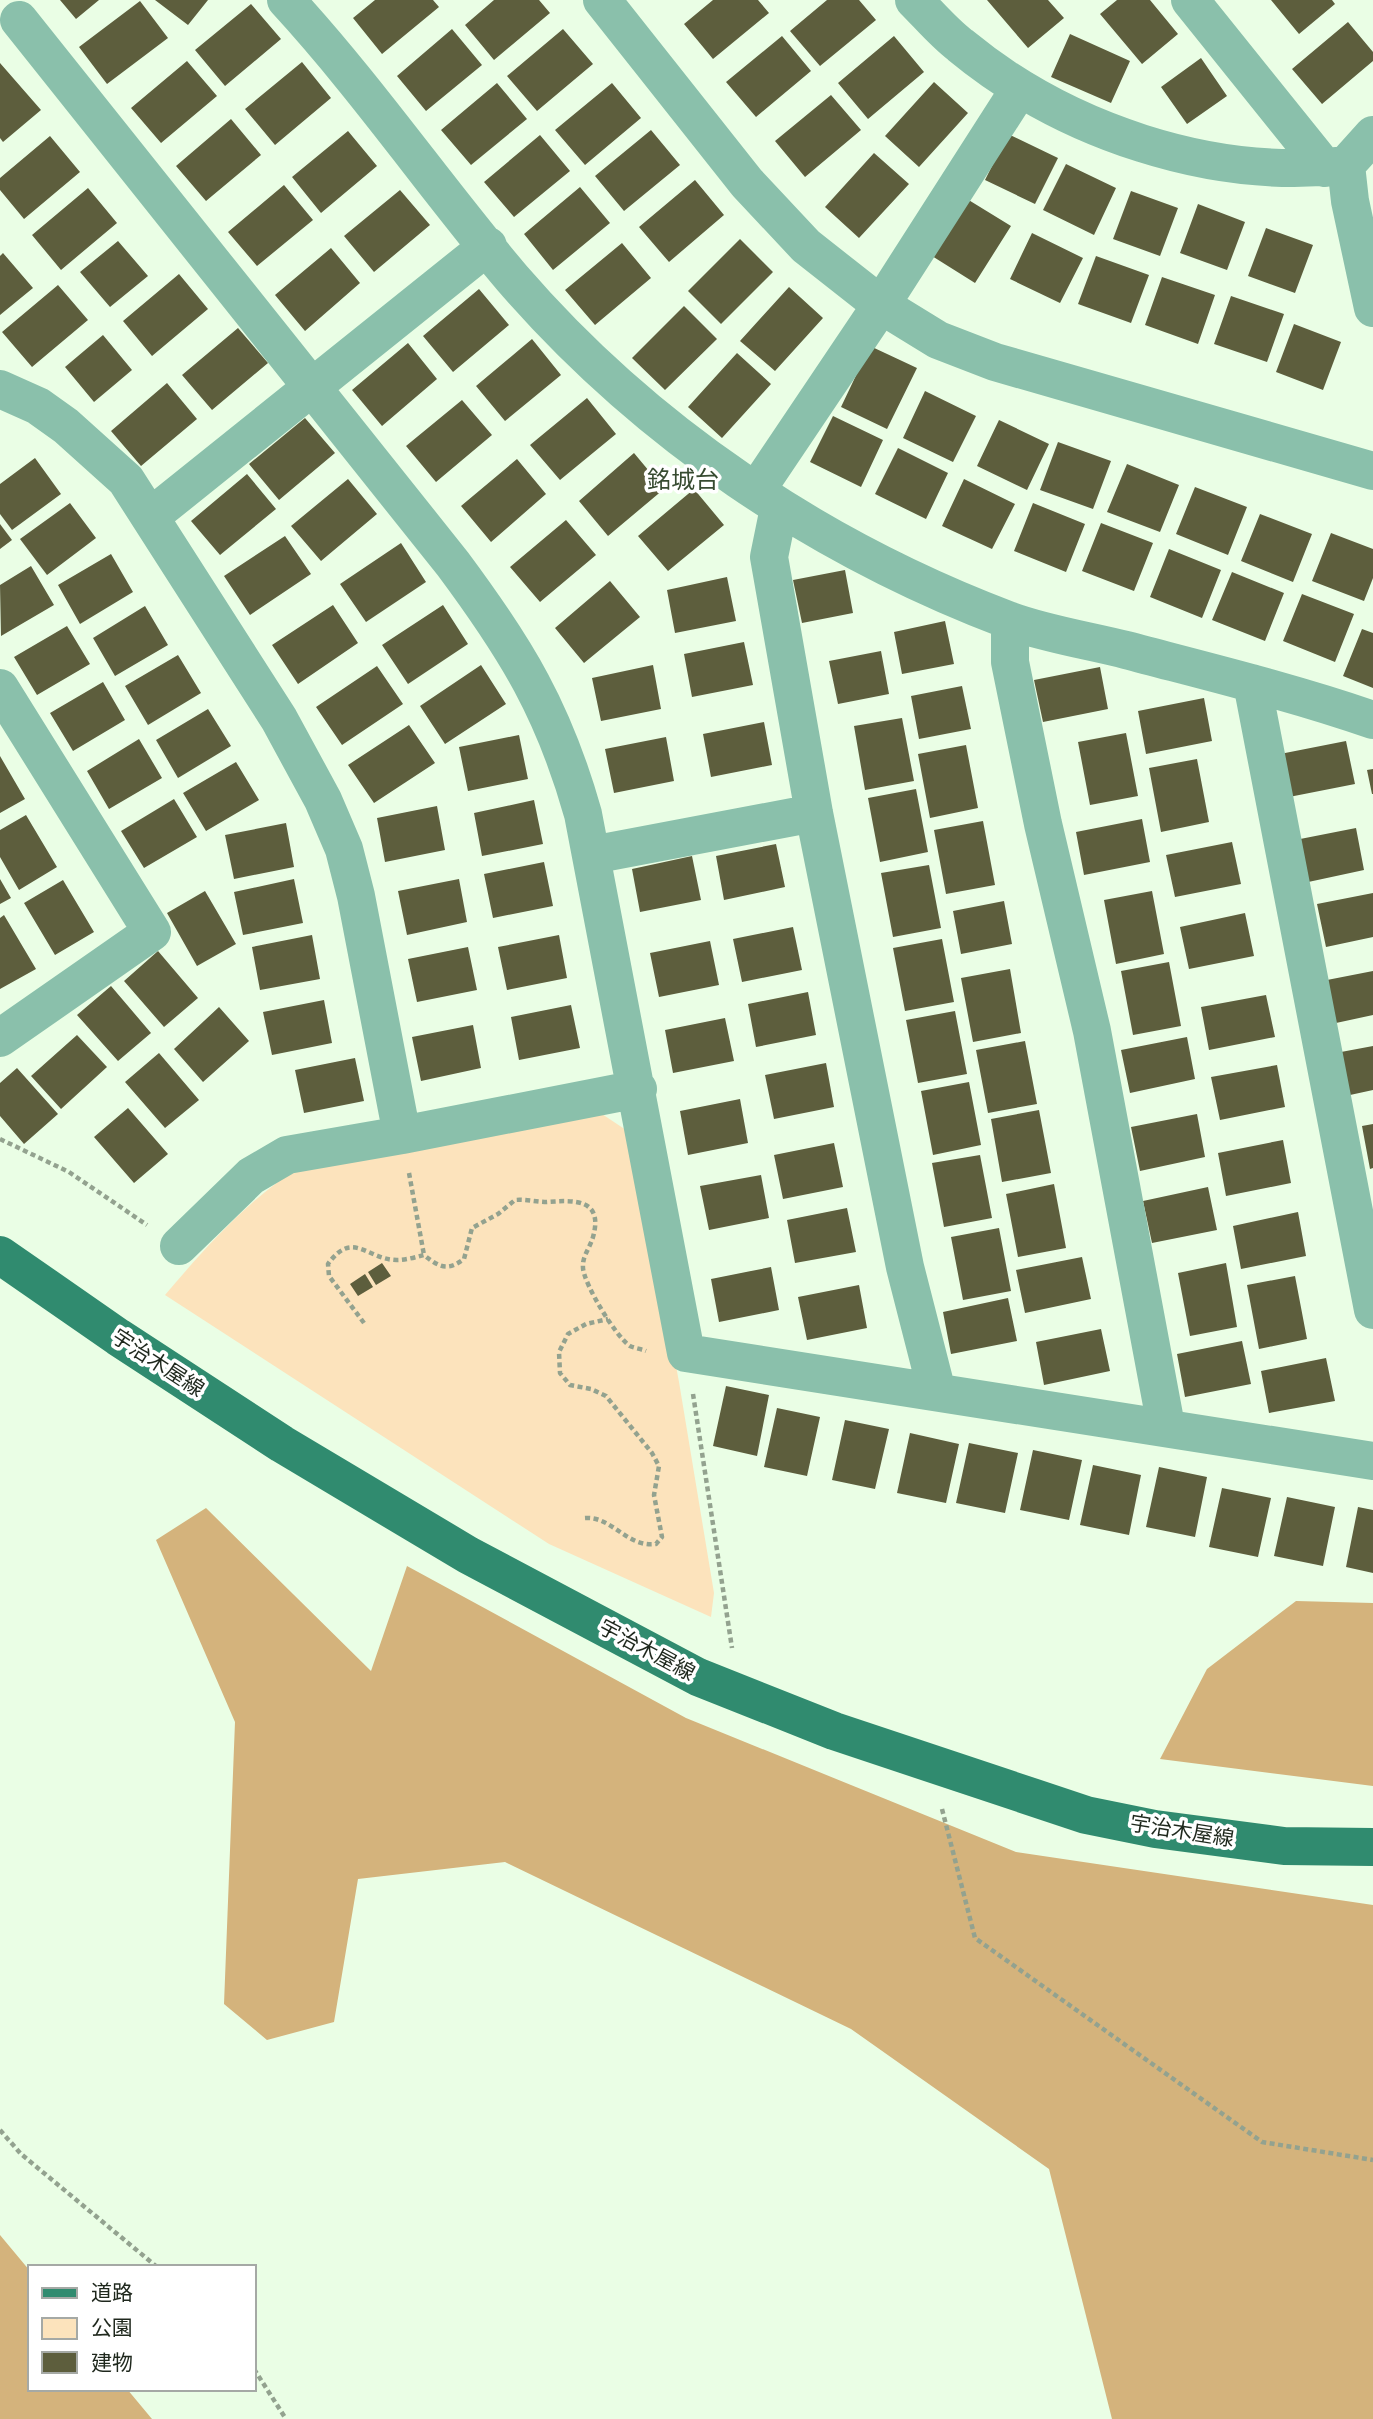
<svg xmlns="http://www.w3.org/2000/svg" width="1373" height="2419" font-family="'Public Sans','Noto Sans JP',sans-serif">
<style>
.green{fill:#fce3bc}
.forest{fill:#d4b37c}
.building{fill:#5d5e3d}
.lines{fill:none;stroke-linecap:round;stroke-linejoin:round}
.path{stroke:#93a28f;stroke-width:4.5;stroke-dasharray:5 3.5;stroke-linecap:butt}
.minor{stroke:#8ac0ab;stroke-width:38}
.major{stroke:#308b6f;stroke-width:38}
.labels{text-anchor:middle;stroke-width:7;stroke-linejoin:round;paint-order:stroke}
.street-label{font-size:21px;fill:#1f281d;stroke:#fff}
.quarter-label{font-size:24px;fill:#374b31;stroke:#fff}
</style>
<rect width="100%" height="100%" fill="#eafee5"/>
<!-- green -->
<path class="green" d="M602 1114 632 1134 679 1382 714 1593 711 1617 549 1544 165 1295C205 1248 247 1201 299 1167Z"/>
<!-- forest -->
<path class="forest" d="M206 1508 371 1671 407 1566 686 1718 1016 1852 1373 1905V2419H1112L1049 2169 851 2029 505 1862 358 1879 334 2022 267 2040 224 2004 235 1722 156 1540Z
M1296 1601 1373 1603V1786L1160 1759 1207 1669Z
M0 2235 30 2271V2389H127L152 2419H0Z"/>
<!-- building -->
<path class="building" d="M60 0H99L76 19Z
M155 0H208L188 25Z
M375 0H433L439 7 382 54 353 18Z
M494 0H539L550 13 494 60 465 25Z
M713 0H758L769 13 713 59 684 24Z
M827 0H859L876 20 820 66 790 31Z
M987 0H1048L1064 18 1028 48Z
M1117 0H1150L1178 34 1142 64 1100 14Z
M1271 0H1332L1335 4 1299 34Z
M140 1 168 38 107 84 79 47Z
M251 4 281 39 225 86 195 50Z
M1348 22 1373 52V61L1322 104 1292 69Z
M452 29 482 65 426 111 397 76Z
M563 29 593 64 537 111 507 76Z
M1070 34 1130 61 1111 103 1051 77Z
M782 36 811 71 756 117 726 82Z
M894 36 924 72 868 119 838 83Z
M1201 58 1227 96 1187 124 1161 87Z
M187 61 217 96 161 143 131 108Z
M302 62 331 98 275 145 245 109Z
M0 63 41 110 3 142 0 138Z
M934 82 968 113 919 167 885 136Z
M497 83 527 119 471 165 441 130Z
M612 83 641 118 585 165 555 130Z
M831 95 861 130 805 177 775 141Z
M231 119 261 155 206 201 176 166Z
M651 130 680 165 624 211 595 176Z
M348 131 377 166 321 213 292 177Z
M1008 134 1058 158 1035 204 985 180Z
M540 135 570 171 514 217 484 182Z
M50 136 80 172 24 219 0 190V178Z
M874 153 909 184 859 238 825 207Z
M1066 164 1116 188 1094 235 1043 210Z
M695 180 724 215 669 262 639 227Z
M284 185 313 220 257 266 228 232Z
M580 187 610 223 553 270 524 234Z
M88 188 117 223 61 270 32 235Z
M400 190 430 225 374 272 344 236Z
M1131 191 1178 208 1160 256 1113 239Z
M967 199 1011 226 975 283 932 256Z
M1198 204 1245 222 1227 270 1180 253Z
M1266 228 1313 245 1295 293 1248 276Z
M1032 233 1083 258 1060 303 1010 279Z
M740 239 773 272 721 324 688 291Z
M118 241 148 276 110 307 80 272Z
M622 243 651 278 595 325 565 290Z
M331 248 360 283 305 331 275 295Z
M3 253 33 288 0 315V256Z
M1096 256 1149 275 1131 323 1078 304Z
M179 274 208 309 152 356 123 321Z
M1162 277 1215 295 1198 344 1145 325Z
M58 285 88 320 32 367 2 332Z
M789 287 823 318 775 371 740 341Z
M479 289 509 325 453 372 423 336Z
M1231 296 1284 314 1267 362 1214 344Z
M684 306 717 339 665 390 632 358Z
M1294 324 1341 342 1323 390 1276 372Z
M238 328 268 363 212 410 182 375Z
M103 335 132 370 94 402 65 367Z
M532 339 561 375 505 421 476 386Z
M408 343 437 379 382 426 352 390Z
M870 346 917 368 887 429 841 407Z
M737 353 771 384 722 438 688 407Z
M167 383 197 419 141 466 111 431Z
M925 391 976 416 953 462 903 438Z
M587 398 616 434 560 480 530 445Z
M462 400 492 435 436 482 406 446Z
M833 416 883 440 861 487 810 462Z
M305 418 335 453 279 500 249 464Z
M999 420 1049 444 1027 490 977 466Z
M1058 442 1111 461 1093 509 1040 490Z
M898 448 948 473 926 519 875 494Z
M634 453 664 489 608 536 579 501Z
M35 458 61 494 12 530 0 514V484Z
M517 459 546 494 491 542 461 506Z
M1127 464 1179 485 1160 532 1107 512Z
M247 474 276 509 220 555 191 521Z
M348 479 377 514 321 561 291 526Z
M964 479 1015 504 992 549 942 526Z
M1195 487 1247 507 1228 555 1176 534Z
M694 489 724 525 668 571 638 536Z
M70 503 96 538 47 575 20 539Z
M1033 503 1085 524 1066 572 1014 551Z
M1260 514 1312 534 1293 582 1241 561Z
M566 520 596 555 540 602 510 567Z
M1101 523 1153 543 1134 591 1082 571Z
M0 524 12 540 0 549Z
M1331 533 1373 549V578L1364 601 1312 581Z
M285 536 311 574 250 615 224 576Z
M401 543 426 582 366 622 340 584Z
M1169 549 1221 570 1202 618 1150 597Z
M111 554 133 592 80 624 58 585Z
M31 566 54 605 1 636 0 585Z
M845 570 853 613 802 623 793 580Z
M1232 572 1284 593 1265 641 1212 620Z
M727 577 736 621 675 633 667 590Z
M610 581 640 617 584 663 555 628Z
M1302 594 1354 614 1335 662 1283 641Z
M333 605 358 643 298 684 272 645Z
M443 605 468 644 408 684 382 645Z
M145 606 168 645 115 676 93 638Z
M945 621 954 664 902 674 894 632Z
M67 626 90 664 37 695 14 657Z
M1362 629 1373 633V688L1343 676Z
M744 642 753 685 692 697 684 654Z
M881 651 889 694 838 704 829 661Z
M178 655 201 693 148 725 125 686Z
M481 665 506 704 445 744 420 706Z
M653 665 661 709 601 721 592 678Z
M377 666 403 704 342 745 316 707Z
M1100 667 1108 709 1043 722 1034 680Z
M103 682 125 720 73 751 50 713Z
M962 686 971 729 919 739 911 696Z
M1204 698 1212 741 1146 754 1138 711Z
M208 709 231 746 178 778 156 740Z
M902 718 914 781 865 790 854 726Z
M764 722 772 765 711 777 703 734Z
M409 725 435 763 374 803 348 765Z
M1126 733 1138 796 1090 805 1078 742Z
M519 735 528 779 468 791 459 747Z
M666 737 674 781 614 793 605 749Z
M139 739 162 778 109 809 87 771Z
M1346 741 1355 784 1289 797 1280 754Z
M966 745 978 808 930 818 918 754Z
M0 756 25 799 0 813Z
M1197 759 1209 822 1161 832 1149 768Z
M236 762 259 800 206 831 183 793Z
M1373 769V794H1372L1367 770Z
M916 789 928 852 880 862 868 798Z
M174 799 197 837 144 868 121 831Z
M534 800 543 844 482 856 474 813Z
M437 806 445 850 385 862 377 818Z
M26 815 57 867 19 890 0 857V830Z
M1142 819 1150 862 1084 875 1076 832Z
M983 821 995 885 946 894 934 830Z
M286 823 294 867 234 879 225 835Z
M1356 828 1364 870 1299 884 1290 841Z
M1232 842 1241 884 1175 897 1166 855Z
M776 844 785 887 724 900 716 856Z
M692 856 701 900 640 912 632 869Z
M544 862 553 906 493 918 484 874Z
M929 865 941 928 893 937 881 873Z
M0 879 11 898 0 904Z
M294 879 303 923 243 935 234 892Z
M459 879 467 922 407 935 398 891Z
M63 880 94 932 55 955 24 903Z
M205 891 236 944 197 966 167 913Z
M1152 891 1164 954 1116 964 1104 900Z
M1373 893V937L1326 947 1317 904Z
M1004 901 1012 944 961 954 953 911Z
M1245 913 1254 956 1189 969 1180 927Z
M4 915 36 969 0 989V918Z
M793 927 802 970 742 982 733 939Z
M312 935 320 979 260 990 252 947Z
M559 935 567 978 507 990 498 947Z
M942 939 954 1002 905 1011 893 948Z
M710 941 719 985 659 997 650 953Z
M468 947 477 990 417 1002 408 959Z
M158 951 198 998 164 1027 124 981Z
M1169 962 1181 1026 1133 1035 1121 971Z
M1010 969 1021 1033 973 1042 961 978Z
M1373 971V1015L1336 1023 1327 980Z
M111 986 151 1033 118 1061 77 1015Z
M808 992 816 1035 756 1047 748 1004Z
M1266 995 1275 1037 1209 1050 1201 1007Z
M324 1000 332 1043 272 1055 263 1012Z
M571 1005 580 1048 519 1060 511 1017Z
M219 1007 249 1041 203 1082 174 1049Z
M955 1011 967 1074 918 1083 906 1020Z
M725 1018 734 1061 673 1073 665 1030Z
M473 1025 481 1068 421 1081 412 1037Z
M77 1035 107 1067 61 1109 31 1076Z
M1187 1037 1195 1079 1130 1093 1121 1050Z
M1025 1041 1037 1104 988 1113 976 1050Z
M1373 1046V1090L1350 1095 1341 1052Z
M159 1053 199 1100 165 1128 125 1082Z
M355 1058 364 1101 304 1113 295 1070Z
M826 1063 834 1107 774 1119 765 1075Z
M1277 1065 1285 1107 1220 1120 1211 1077Z
M17 1068 58 1114 24 1144 0 1116V1083Z
M969 1082 981 1145 933 1155 921 1091Z
M740 1099 748 1143 688 1155 680 1111Z
M128 1108 168 1154 134 1183 94 1137Z
M1039 1110 1051 1173 1002 1182 991 1119Z
M1197 1114 1205 1157 1140 1171 1131 1127Z
M1373 1124V1168L1370 1169 1362 1126Z
M1283 1140 1291 1183 1226 1196 1218 1153Z
M834 1143 843 1187 783 1199 774 1155Z
M980 1155 992 1218 944 1227 932 1163Z
M761 1175 769 1218 709 1230 700 1186Z
M1054 1184 1066 1248 1018 1257 1006 1194Z
M1208 1187 1217 1230 1152 1243 1143 1201Z
M847 1208 856 1252 795 1263 787 1220Z
M1298 1212 1306 1256 1241 1269 1233 1226Z
M999 1228 1011 1291 963 1300 951 1237Z
M1082 1257 1091 1299 1025 1313 1016 1270Z
M382 1263 391 1276 376 1285 368 1272Z
M1226 1263 1237 1327 1190 1336 1178 1273Z
M771 1267 779 1310 719 1322 711 1279Z
M365 1274 373 1287 358 1296 350 1284Z
M1295 1276 1307 1339 1259 1349 1247 1285Z
M859 1285 867 1328 807 1340 798 1297Z
M1008 1298 1017 1341 951 1354 943 1312Z
M1101 1329 1110 1371 1044 1385 1036 1342Z
M1242 1341 1251 1384 1185 1397 1177 1354Z
M1326 1358 1335 1401 1269 1413 1261 1371Z
M726 1386 769 1395 757 1456 713 1446Z
M777 1408 820 1417 807 1476 764 1467Z
M845 1420 889 1429 875 1489 832 1480Z
M910 1433 959 1444 946 1503 897 1493Z
M969 1443 1018 1453 1005 1513 956 1503Z
M1033 1450 1082 1460 1069 1520 1020 1510Z
M1093 1465 1141 1475 1129 1535 1080 1525Z
M1159 1467 1207 1477 1195 1537 1146 1527Z
M1222 1488 1271 1498 1258 1557 1209 1547Z
M1287 1497 1335 1507 1323 1566 1274 1556Z
M1358 1507 1373 1510V1573L1346 1567Z"/>
<g class="lines">
<!-- path -->
<path class="path" d="M0 1139 69 1172 147 1225
M409 1173 424 1255
M364 1323 329 1276 328 1264C353 1229 367 1260 397 1260 406 1260 416 1257 424 1255 440 1268 448 1271 464 1259L472 1228 498 1214 515 1200C526 1199 536 1202 547 1202 573 1200 604 1198 593 1237 590 1248 582 1256 583 1268 584 1284 616 1337 630 1346 634 1348 641 1349 646 1351
M693 1394 732 1648
M585 1518C612 1516 627 1548 656 1544L662 1537 654 1495 659 1466 652 1453 606 1396 591 1389 570 1385 560 1373 559 1352 568 1334 586 1324 608 1319
M942 1809 975 1938 1262 2142 1373 2160
M0 2130 21 2154 157 2267
M254 2369 286 2419"/>
<!-- minor -->
<path class="minor" d="M286 0C367 88 435 187 512 278 645 432 818 548 1008 620 1045 634 1087 640 1126 650 1209 672 1292 692 1373 720
M602 0 747 183 806 246 881 305 938 340 995 362 1373 471
M914 0C929 15 943 32 960 45 1064 131 1212 181 1346 165L1373 135
M1190 0 1325 168
M19 20 453 564C517 650 554 711 583 814L686 1353 1373 1461
M1346 165 1350 201 1373 308
M0 389 38 406 66 426 126 480 279 719 323 800 344 849 356 896 402 1135 638 1089
M756 491 881 305 1020 88
M779 508 769 557 814 813 905 1267 937 1392
M150 517 488 246
M1010 621V662L1043 824 1092 1031 1166 1426
M1252 683 1373 1310
M0 688 152 932 0 1038
M592 855 814 813
M179 1246 251 1176 287 1155 402 1135"/>
<!-- major -->
<path class="major" d="M0 1255 118 1337 282 1444 468 1555 698 1677 834 1731 1086 1815 1155 1829 1284 1846 1373 1847"/>
</g>
<g class="labels">
<!-- street labels -->
<g class="street-label">
<text transform="translate(158 1363) rotate(33)" y="7">宇治木屋線</text>
<text transform="translate(647 1650) rotate(28)" y="7">宇治木屋線</text>
<text transform="translate(1182 1831) rotate(9)" y="7">宇治木屋線</text>
</g>
<!-- quarter labels -->
<g class="quarter-label">
<text x="683" y="488">銘城台</text>
</g>
</g>
<!-- legend -->
<rect x="28" y="2265" width="228" height="126" fill="#ffffff" stroke="#a5a9a5" stroke-width="2"/>
<rect x="42" y="2288" width="35" height="10" fill="#308b6f" stroke="#a5a9a5" stroke-width="2"/>
<text x="91" y="2300" font-size="21" fill="#1f281d">道路</text>
<rect x="42" y="2318" width="35" height="21" fill="#fce3bc" stroke="#a5a9a5" stroke-width="2"/>
<text x="91" y="2335" font-size="21" fill="#1f281d">公園</text>
<rect x="42" y="2352" width="35" height="21" fill="#5d5e3d" stroke="#a5a9a5" stroke-width="2"/>
<text x="91" y="2370" font-size="21" fill="#1f281d">建物</text>
</svg>
